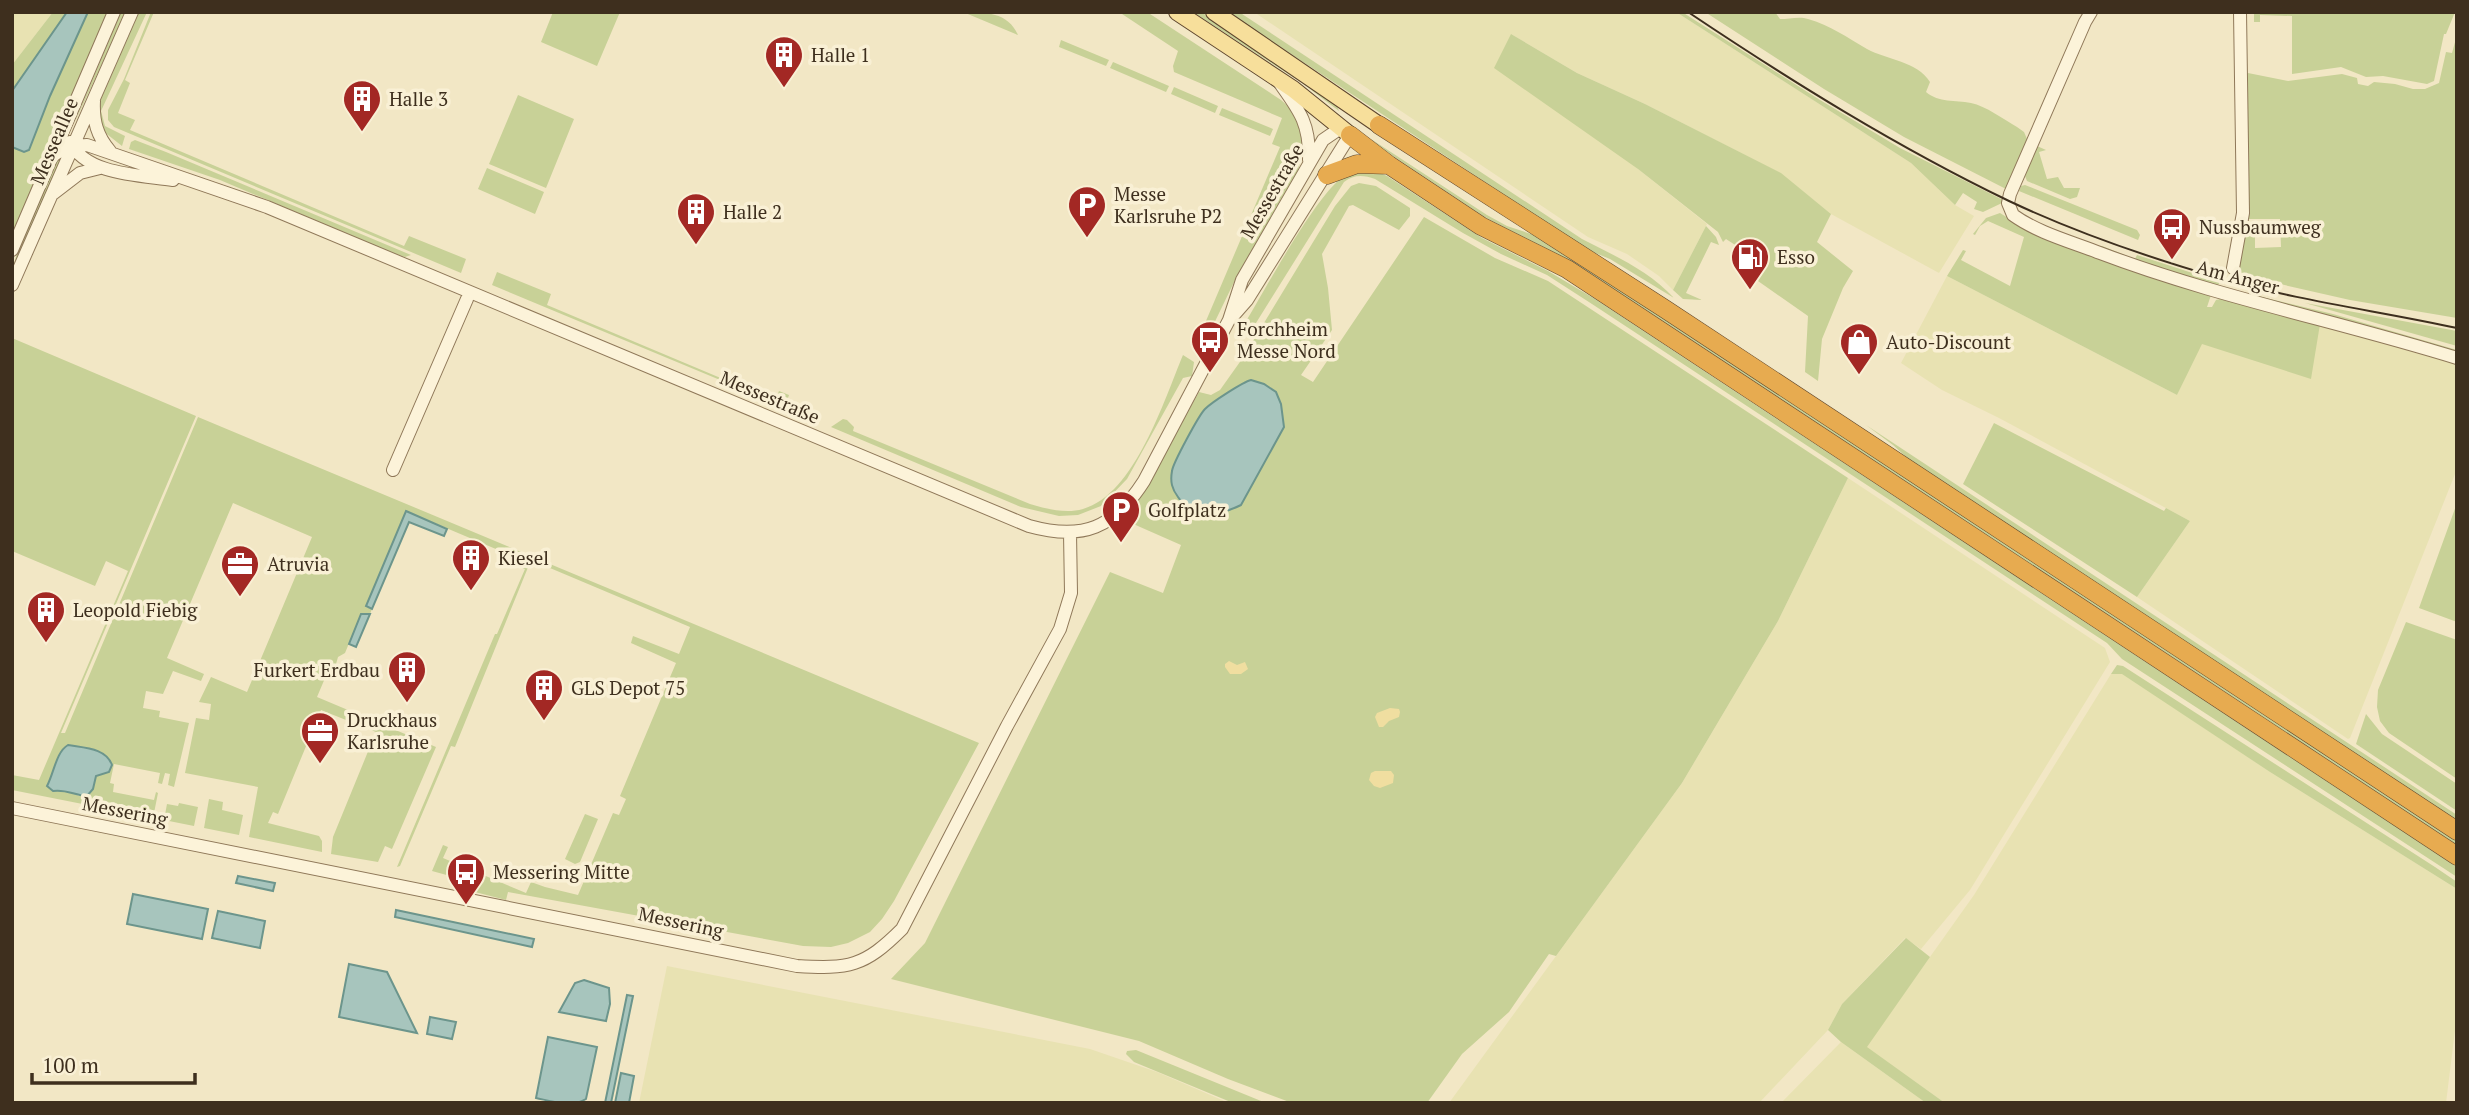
<svg xmlns="http://www.w3.org/2000/svg" width="2469" height="1115" font-family="'PT Serif',serif">
<style>
.farmland{fill:#e8e2b2}
.green{fill:#c8d197;fill-rule:evenodd}
.sand{fill:#f0dea0}
.water{fill:#a7c5bd;stroke:#6c958c;stroke-width:2}
.lines{fill:none;stroke-linecap:round;stroke-linejoin:round}
.minor-casing{stroke:#8f7859;stroke-width:14}
.major-casing{stroke:#5d452d;stroke-width:18}
.highway-casing{stroke:#5d452d;stroke-width:19}
.minor{stroke:#fcf3d9;stroke-width:12}
.major{stroke:#f7df9b;stroke-width:16}
.highway{stroke:#e7ab50;stroke-width:18}
.tram{stroke:#3e2f1e;stroke-width:2}
.labels{text-anchor:middle;stroke-width:7;stroke-linejoin:round;paint-order:stroke}
.poi-label{font-size:19px;fill:#3e2f1e;stroke:#f9f0d5;text-anchor:start}
.street-label{font-size:19px;fill:#3e2f1e;stroke:#f9f0d5}
</style>
<rect width="100%" height="100%" fill="#f2e7c5"/>
<!-- farmland -->
<path class="farmland" d="M12 12H53L12 65Z
M1254 12H1676L1911 163 1955 205 1974 216 1939 273 1831 214 1780 173 1645 104 1577 73 1511 34 1638 169 1707 224 1673 290 1659 276 1627 254 1588 237Z
M1947 276 2177 395 2201 343 2320 324 2457 362V469L2350 738 2348 739 2137 597 2190 521 1999 418 1942 390 1901 363Z
M1848 478 2105 648 2110 662 1970 890 1921 949 1905 938 1842 1004 1828 1030 1759 1103H1449L1682 783 1778 621Z
M2122 673 2270 772 2457 889V1014L2446 1103H1945L1866 1047 1974 895 2111 674Z
M667 966 1090 1049 1157 1072 1229 1103H639Z
M1841 1042 1926 1103H1781Z"/>
<!-- green -->
<path class="green" d="M53 12H107L12 240V65Z
M121 12H126L74 124Z
M139 12H147L101 111 105 126 125 136 122 146 103 131 98 106Z
M151 12H154L125 80 130 83 118 113 135 120 130 130 404 246 409 236 466 259 461 273 114 127 108 120V110L124 79Z
M553 12H620L597 66 541 42Z
M963 12C985 12 1008 12 1018 35Z
M1119 12H1147L1281 100C1304 118 1306 144 1298 170L1236 278 1207 338 1199 343 1190 340 1193 332 1200 335 1280 147 1272 144 1282 118 1174 72 1173 66 1178 51Z
M1193 12H1201L1323 91 1336 103 1339 111 1302 83Z
M1227 12H1239L1582 239C1615 256 1648 270 1674 298L1610 259 1588 250Z
M1676 12H1682L1820 100 1900 148 2003 200 2002 203 1983 212 1974 209 1977 202 1963 193 1955 205 1911 163Z
M1705 12H1775L1780 19C1789 19 1800 16 1808 19 1832 26 1846 37 1867 49 1887 60 1917 61 1930 82L1926 92C1939 103 1955 100 1971 103 1986 106 2003 119 2017 127L2024 132 2027 139 2006 189 1904 137 1824 89Z
M2254 12H2455L2446 34H2444L2434 81 2427 84 2383 76 2366 77 2341 67 2292 74V16L2260 15V22H2254Z
M1511 34 1577 73 1645 104 1781 173 1831 214 1817 242 1853 271 1843 288 1822 339 1818 381 1805 372 1808 316 1758 281 1764 270 1759 266 1761 262 1726 239 1723 242 1718 232 1638 169 1494 68Z
M2457 35V318L2350 300 2236 274 2247 227 2261 226V229L2255 230V248L2281 247 2280 219H2247L2246 75 2248 73 2288 81 2342 74 2357 78 2358 84 2368 86 2374 82 2395 84 2413 89H2425L2439 83 2446 52 2452 53Z
M1061 40 1109 60 1106 66 1059 47Z
M1113 62 1169 86 1166 92 1110 68Z
M1174 87 1218 106 1215 113 1171 94Z
M518 95 574 119 546 188 489 164Z
M1222 108 1273 129 1270 136 1219 115Z
M1371 139 1487 215 1507 226 1540 237 2457 839V845L1587 271 1483 216 1393 156Z
M135 140 166 152 411 255 405 257 393 253 220 180 129 149 131 142Z
M2037 146 2046 150 2039 152 2047 179 2058 177 2064 188H2080L2077 197 2070 199 2027 181 2025 176Z
M63 155 12 270C24 232 33 182 63 155Z
M487 168 544 192 535 214 478 189Z
M1373 170 1387 176 1482 238 1548 271 1595 299 2457 867V877L2122 659 2107 643 1592 304 1547 275 1501 254 1463 233 1375 179C1364 175 1354 174 1344 182L1251 331 1245 332V323C1264 292 1318 190 1346 175 1354 171 1365 171 1373 170Z
M1359 183 1376 186 1410 208V216L1399 230 1353 205 1349 206 1322 254 1328 288 1332 330 1301 375 1313 382 1424 217 1495 258 1548 281 1848 478 1778 621 1682 783 1556 956 1549 954 1509 1012 1462 1054 1427 1103H1292L1228 1079 1139 1041 891 979 925 943 1110 572 1163 593 1181 545 1122 519 1140 497 1199 392 1211 395 1220 390 1242 359 1335 206 1351 186Z
M2025 185 2137 230 2140 235 2138 240 2019 191 2021 186Z
M2000 213 2016 223 2211 295 2207 307H2212L2216 300 2220 299 2320 324 2311 379 2202 344 2177 395 1947 276 1963 250 1966 251 1961 260 2010 286 2024 237 1988 221 1980 226 1975 235 1973 234 1986 218Z
M1706 226 1716 237 1719 245 1711 242 1686 293 1702 300 1683 299 1673 290Z
M2102 246 2135 259 2137 255 2220 282 2218 285 2213 286 2101 249Z
M497 272 551 294 547 305 775 401 779 391 789 395 785 407 492 285Z
M2241 292 2333 314 2457 350V353Z
M2305 303 2457 331V346Z
M12 338 196 416 61 733H65L198 417 979 743 894 901 882 919 870 932 848 943 831 947 803 946 508 892 506 900 471 891 472 882 432 871 443 845 448 847 443 858 526 893 531 882 545 887 578 895 613 813 619 815 626 799 620 796 676 663 631 643 633 636 679 654 690 627 531 560 455 747 451 746 400 866 397 867 495 634H497L525 569 522 568 524 561 406 511 366 607 372 609 370 614H361L345 653 338 657 336 664 341 666 331 664 317 697 436 747 392 849 385 846 378 862 331 854 333 837 376 732 321 710 278 814 273 812 268 823 319 836 322 841V852L249 837 258 787 185 773 196 718 209 720 211 704 199 702 211 677 247 692 312 537 233 503 167 658 204 674 201 681 173 671 163 694 146 691 143 708 160 711 159 717 189 723 174 787 168 785 170 774 165 773 162 784 158 783 160 773 114 764 110 783 114 784 113 792 154 800 156 792 158 793 153 818 12 790V775L39 780 128 571 106 561 95 586 12 551ZM60 752 96 776 93 789 79 796 66 789 48 786 55 773Z
M1183 355 1194 362 1192 376 1183 378 1127 479 1101 506 1078 515 1059 516 1021 507 831 427 843 419 847 420 854 427 853 431 1030 504C1047 509 1066 514 1083 509 1135 494 1164 400 1183 355Z
M1994 423 2164 511 2166 508 2190 521 2137 597 1963 484Z
M1866 425 2457 815V823L1916 466 1893 445Z
M2457 503V622L2419 608Z
M2406 622 2457 640V779L2389 733 2380 721 2377 707 2378 690Z
M2117 665 2123 666 2435 867 2457 882V889L2270 772 2122 674H2111Z
M2366 714 2382 734 2457 784V811L2356 744Z
M209 799 223 802 222 810 243 815 239 835 204 828Z
M179 803 198 807 194 826 164 820 167 804 178 806Z
M585 814 598 819 580 862 575 864 565 859Z
M1906 938 1930 957 1867 1047 1945 1103H1926L1841 1042 1828 1030 1842 1004Z
M1136 1050 1266 1103H1233L1134 1062 1126 1054 1127 1051Z"/>
<!-- sand -->
<path class="sand" d="M1229 661 1237 665 1245 662 1248 669 1241 674H1230L1225 667V664Z
M1390 708 1399 709 1400 712 1399 717 1389 721 1383 727H1379L1375 717 1377 713Z
M1375 771H1391L1394 775 1393 783 1380 788 1374 786 1369 780 1371 773Z"/>
<!-- water -->
<path class="water" d="M67 12H88L50 96 29 150 24 152 12 147V91Z
M1251 380 1264 384 1276 392 1281 404 1284 427 1241 505C1219 516 1193 520 1178 497 1172 489 1170 482 1172 471 1173 463 1199 415 1205 409 1212 402 1243 382 1251 380Z
M406 511 447 529 444 536 409 522 372 609 366 606Z
M361 614H370L356 647 349 644Z
M68 745C85 748 106 748 112 765L109 772 96 776 93 789 87 796C74 795 66 789 53 791L47 786C54 773 56 752 68 745Z
M238 876 275 883 273 891 236 883Z
M133 894 208 909 202 939 127 924Z
M396 910 534 939 532 947 395 917Z
M218 911 265 921 260 948 212 938Z
M349 964 387 972 417 1033 339 1017Z
M584 980 609 988 610 1004 606 1021 559 1012 575 983Z
M627 995 633 996 611 1103H605Z
M430 1017 456 1022 452 1039 427 1034Z
M548 1037 597 1047 586 1099C572 1108 551 1101 536 1098Z
M621 1073 634 1076 629 1103H615Z"/>
<g class="lines">
<defs>
<path id="minor" d="M2091 12 2085 22 2010 194 2008 203 2013 215C2038 233 2072 242 2100 253 2216 297 2338 321 2457 358
M1279 82C1299 110 1310 123 1309 160
M94 101C93 121 97 136 110 151
M70 142C86 175 140 175 173 180
M51 158C61 148 73 146 87 145L267 207 1029 526C1083 541 1114 528 1144 481L1229 320 1242 280 1323 140 1342 127
M54 193 80 173 100 168
M12 250 114 12
M2233 268 2243 213 2240 12
M12 285 132 12
M1232 317 1247 300 1350 135
M393 470 467 299
M12 808 797 966C849 969 864 967 902 929L1007 726 1060 629 1071 593 1070 533"/>
<path id="major" d="M1177 12 1293 89 1350 135
M1214 12 1379 125"/>
<path id="highway" d="M1379 125 1665 309 2457 831
M1350 135 1389 165 1481 226 1567 269 2457 856
M1327 175 1357 164 1389 165"/>
</defs>
<!-- minor casing -->
<use href="#minor" class="minor-casing"/>
<!-- major casing -->
<use href="#major" class="major-casing"/>
<!-- highway casing -->
<use href="#highway" class="highway-casing"/>
<!-- minor -->
<use href="#minor" class="minor"/>
<!-- major -->
<use href="#major" class="major"/>
<!-- highway -->
<use href="#highway" class="highway"/>
<!-- tram -->
<path class="tram" d="M1688 12C1791 81 1897 147 2009 201 2077 233 2150 258 2223 279 2300 301 2379 311 2457 328"/>
</g>
<!-- icons -->
<defs>
<symbol id="building-pin" viewBox="-11 -11 22 30"><path d="M0 17L-7.5 6A9.5 9.5 0 1 1 7.5 6Z" fill="#a32824" stroke="#f9f0d5"/><path d="M-4-6H4V6H1V3H-1V6H-4ZM-2.5-4.3h1.7v1.8h-1.7ZM.8-4.3h1.7v1.8H.8ZM-2.5-1h1.7V.8h-1.7ZM.8-1h1.7V.8H.8Z" fill="#fff"/></symbol>
<symbol id="parking-pin" viewBox="-11 -11 22 30"><path d="M0 17L-7.5 6A9.5 9.5 0 1 1 7.5 6Z" fill="#a32824" stroke="#f9f0d5"/><path d="M-3.5-5.5H1a3.5 3.5 0 0 1 0 7H-1V5.5H-3.5ZM-1-3.4V-.6H.8a1.4 1.4 0 0 0 0-2.8Z" fill="#fff"/></symbol>
<symbol id="bus-pin" viewBox="-11 -11 22 30"><path d="M0 17L-7.5 6A9.5 9.5 0 1 1 7.5 6Z" fill="#a32824" stroke="#f9f0d5"/><path d="M-5-6H5V4H4V6H2V4H-2V6H-4V4H-5ZM-3.5-4V0h7V-4ZM-3.5 1.2v1.5H-2V1.2ZM2 1.2v1.5H3.5V1.2Z" fill="#fff"/></symbol>
<symbol id="fuel-pin" viewBox="-11 -11 22 30"><path d="M0 17L-7.5 6A9.5 9.5 0 1 1 7.5 6Z" fill="#a32824" stroke="#f9f0d5"/><path d="M-5.5-6h7V0h2V4h1.3V-2.5L3-4.5l.8-.8L6-3V5H2.5V1h-1V6h-7ZM-4.2-4.7v3.2H.2V-4.7Z" fill="#fff"/></symbol>
<symbol id="shop-pin" viewBox="-11 -11 22 30"><path d="M0 17L-7.5 6A9.5 9.5 0 1 1 7.5 6Z" fill="#a32824" stroke="#f9f0d5"/><path d="M-5-2.5h2.3a2.7 3.5 0 0 1 5.4 0H5L5.5 6h-11ZM-1.5-2.5h3a1.5 2.3 0 0 0-3 0Z" fill="#fff"/></symbol>
<symbol id="office-pin" viewBox="-11 -11 22 30"><path d="M0 17L-7.5 6A9.5 9.5 0 1 1 7.5 6Z" fill="#a32824" stroke="#f9f0d5"/><path d="M-6-3h4V-5.5h4V-3h4V5H-6ZM-1-4.5V-3h2v-1.5ZM-6 0V1H6V0Z" fill="#fff"/></symbol>
</defs>
<g fill-rule="evenodd">
<use href="#building-pin" x="762" y="33" width="44" height="60"/>
<use href="#building-pin" x="340" y="77" width="44" height="60"/>
<use href="#parking-pin" x="1065" y="183" width="44" height="60"/>
<use href="#building-pin" x="674" y="190" width="44" height="60"/>
<use href="#bus-pin" x="2150" y="205" width="44" height="60"/>
<use href="#fuel-pin" x="1728" y="235" width="44" height="60"/>
<use href="#bus-pin" x="1188" y="318" width="44" height="60"/>
<use href="#shop-pin" x="1837" y="320" width="44" height="60"/>
<use href="#parking-pin" x="1099" y="488" width="44" height="60"/>
<use href="#building-pin" x="449" y="536" width="44" height="60"/>
<use href="#office-pin" x="218" y="542" width="44" height="60"/>
<use href="#building-pin" x="24" y="588" width="44" height="60"/>
<use href="#building-pin" x="385" y="648" width="44" height="60"/>
<use href="#building-pin" x="522" y="666" width="44" height="60"/>
<use href="#office-pin" x="298" y="709" width="44" height="60"/>
<use href="#bus-pin" x="444" y="850" width="44" height="60"/>
</g>
<g class="labels">
<!-- poi labels -->
<g class="poi-label">
<text x="811" y="62">Halle 1</text>
<text x="389" y="106">Halle 3</text>
<text x="1114" y="201">Messe<tspan x="1114" dy="22">Karlsruhe P2</tspan></text>
<text x="723" y="219">Halle 2</text>
<text x="2199" y="234">Nussbaumweg</text>
<text x="1777" y="264">Esso</text>
<text x="1237" y="336">Forchheim<tspan x="1237" dy="22">Messe Nord</tspan></text>
<text x="1886" y="349">Auto-Discount</text>
<text x="1148" y="517">Golfplatz</text>
<text x="498" y="565">Kiesel</text>
<text x="267" y="571">Atruvia</text>
<text x="73" y="617">Leopold Fiebig</text>
<text x="380" y="677" text-anchor="end">Furkert Erdbau</text>
<text x="571" y="695">GLS Depot 75</text>
<text x="347" y="727">Druckhaus<tspan x="347" dy="22">Karlsruhe</tspan></text>
<text x="493" y="879">Messering Mitte</text>
</g>
<!-- street labels -->
<g class="street-label">
<text transform="translate(54 141) rotate(-67)" y="7">Messeallee</text>
<text transform="translate(1272 191) rotate(-60)" y="7">Messestraße</text>
<text transform="translate(2238 277) rotate(15)" y="7">Am Anger</text>
<text transform="translate(770 397) rotate(23)" y="7">Messestraße</text>
<text transform="translate(125 811) rotate(11)" y="7">Messering</text>
<text transform="translate(681 922) rotate(12)" y="7">Messering</text>
</g>
</g>
<!-- border -->
<rect width="2469" height="1115" fill="none" stroke="#3e2f1e" stroke-width="28"/>
<!-- scale -->
<path d="M32 1073v10h163v-10" fill="none" stroke="#3e2f1e" stroke-width="3.5"/>
<text x="42" y="1073" font-size="21" fill="#3e2f1e" stroke="#f9f0d5" stroke-width="5" paint-order="stroke">100 m</text>
</svg>
